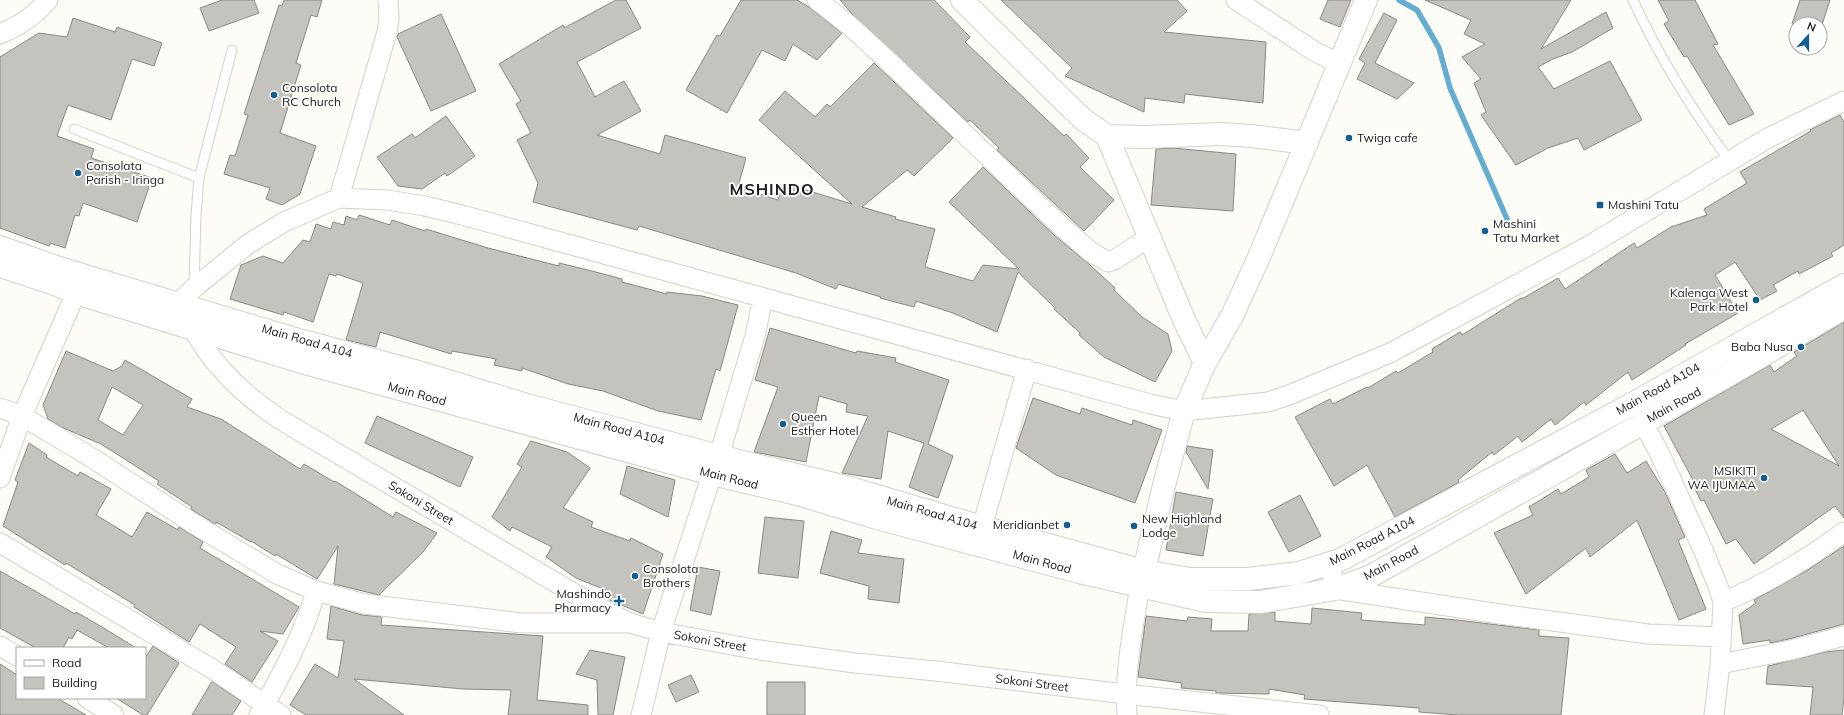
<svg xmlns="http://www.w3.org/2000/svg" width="1844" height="715" font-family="Mulish,sans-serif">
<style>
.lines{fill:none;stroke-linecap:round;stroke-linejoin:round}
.stream{stroke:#63add1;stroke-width:5.5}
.building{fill:#c5c3be;stroke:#8a8883;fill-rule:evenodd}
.lane-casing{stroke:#d3d1cc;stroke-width:11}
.street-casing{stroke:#d3d1cc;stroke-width:21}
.secondary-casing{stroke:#d3d1cc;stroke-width:24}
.highway-casing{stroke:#d3d1cc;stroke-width:24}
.lane{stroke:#fff;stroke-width:9}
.street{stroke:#fff;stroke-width:19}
.secondary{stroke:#fff;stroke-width:22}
.highway{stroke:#fff;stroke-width:22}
.poi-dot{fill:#115e91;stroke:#fff;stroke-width:1.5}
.labels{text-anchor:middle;stroke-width:3.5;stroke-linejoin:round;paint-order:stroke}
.poi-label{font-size:12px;fill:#21201e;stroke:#fff;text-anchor:start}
.street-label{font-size:12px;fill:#21201e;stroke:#fff}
.district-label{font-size:16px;font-weight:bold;letter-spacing:1px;fill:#21201e;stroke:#fff}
</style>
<rect width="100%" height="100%" fill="#fdfcf6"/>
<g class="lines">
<!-- stream -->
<path class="stream" d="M1399 0 1417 10 1439 48 1450 88 1507 219"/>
</g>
<!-- building -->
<path class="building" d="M222 0H254L259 13 209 31 200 8Z
M284 0H322L317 17 311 15 296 63 301 65 280 133 316 146 300 194 282 205 266 199 270 188 224 174 230 155 235 156 248 115 244 114 279 5 282 6Z
M616 0H626L641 28 577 62 595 97 624 81 641 111 597 135 660 154 665 135 746 158 738 187 778 200 783 183 852 204 759 120 785 91 815 117 827 104 830 107 874 63 953 138 914 176 907 170 862 207 896 217 895 219 935 229 925 267 973 281 983 265 1019 269 949 202 983 167 1054 235 1089 264 1115 288 1114 290 1142 317 1168 334 1172 351 1155 382 1104 357 1079 335 1080 333 1054 309 1055 308 1018 272 997 332 953 313 916 301 914 307 880 298 881 297 838 284 836 289 796 273 639 226 637 230 533 202 538 183 517 140 531 133 516 104 521 101 499 64 563 25 564 28Z
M741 0H797L809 7 842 33 817 60 793 44 785 61 762 50 727 113 686 90 717 35 720 36Z
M840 0H934L970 37 965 42 1064 136 1066 134 1089 158 1080 167 1114 200 1084 231 997 150 999 148 970 120 968 122 853 15Z
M1001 0H1177L1187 11 1164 32 1266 42 1263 103 1185 94 1184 103 1145 98 1144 112 1065 76 1072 68Z
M1328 0H1351L1340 27 1320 19Z
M1425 0H1571L1541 49 1606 12 1613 28 1572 52 1553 59 1538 67 1554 89 1610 61 1642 120 1584 150 1578 138 1548 148 1516 165 1481 115 1486 112 1474 83 1481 79 1462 57 1485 44 1464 34 1471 20Z
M1658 0H1695L1718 44 1713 45 1754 114 1729 125 1687 56 1684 57 1664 24 1669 21Z
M1800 0H1830L1820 31V24H1792Z
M1384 13 1397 20 1375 63 1414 83 1397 99 1357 79 1365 63 1359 59Z
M441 14 476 91 431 111 397 37 398 34Z
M73 18 115 32 117 27 162 43 154 66 132 59 111 120 68 105 57 136 94 149 91 158 152 178 137 222 83 203 79 216 75 215 65 248 50 243 49 246 0 228V57L39 33 67 37Z
M1840 115 1844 122V245L1831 253 1833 256 1799 274 1798 271 1773 285 1777 291 1760 300 1735 262 1715 275 1738 313 1685 344 1686 345 1632 380 1628 372 1586 405 1584 402 1555 425 1551 419 1522 442 1518 436 1494 455 1492 452 1458 480 1459 482 1456 484 1395 517 1367 465 1334 486 1295 417 1330 399 1333 404 1367 387 1368 388 1396 371 1398 373 1433 352 1432 349 1460 332 1462 335 1521 298 1522 299 1558 278 1565 289 1634 243 1637 248 1671 227 1707 215 1704 209 1747 183 1740 172 1811 131 1810 130Z
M446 116 475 156 447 176 445 173 422 189 398 186 377 157 412 134 415 138Z
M1173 148 1236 154 1233 211 1151 205 1156 149Z
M359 215 390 225 392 220 425 231 426 229 488 248 559 266V263L592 271 622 279V282L667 294V292L702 296 738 305 720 371 716 369 701 420 658 411 603 391 568 384 522 368V371L494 365 496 359 452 351 451 354 380 332 376 347 346 340 363 283 337 274 336 276 329 274 313 322 284 312 283 315 230 299 241 265 263 256 283 263 303 240 310 242 316 224 331 229 333 222 344 225 346 216 357 220Z
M1844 322V518L1835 506 1754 564 1736 539 1726 544 1704 500 1701 501 1693 485V480L1664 426 1770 365 1774 372 1797 356 1794 352ZM1803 410 1839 466 1771 429Z
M770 328 856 353 857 351 896 358 895 362 949 380 928 444 953 456 938 498 909 487 924 443 888 431 881 479 842 473 868 416 846 412 847 404 819 396 806 462 754 452 778 387 755 380Z
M66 351 113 371 122 366 125 360 192 399 187 407 221 419 300 469 304 464 334 482 335 481 393 517 396 512 437 533 423 552 379 595 334 584 338 546 317 579 276 554 275 556 251 541V542L216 522 215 524 197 513 191 509 192 507 157 484 159 481 101 444 61 427 48 419 43 405ZM112 387 143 405 123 435 98 420Z
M1033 398 1080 414 1082 408 1132 425 1133 420 1162 430 1135 503 1056 475 1016 448Z
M377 416 473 457 460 487 365 443Z
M531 441 567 452 590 468 563 508 593 522 591 527 630 541 631 538 663 554 643 614 605 598 608 591 576 578 546 557 552 547 512 527 510 531 492 517 522 467 517 464Z
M29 443 47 455 46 457 78 476 80 472 111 489 96 515 132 537 147 512 178 530 179 527 203 542 200 548 299 607 283 634 260 631 278 641 252 682 225 664 236 647 200 624 189 642 134 607 135 605 66 563 65 565 3 526 18 482 15 480Z
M1187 446 1213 450 1208 489 1186 452Z
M1615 454 1627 473 1646 461 1665 492 1685 537 1678 540 1706 609 1679 620 1637 520 1590 557 1586 548 1526 594 1494 533 1533 515 1529 507 1558 489 1561 494 1589 477 1586 470Z
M627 466 675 480 668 517 620 494Z
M1176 492 1213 499 1203 556 1166 550Z
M1300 495 1321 536 1289 552 1268 512Z
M765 517 804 521 798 578 758 573Z
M831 531 862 540 858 553 904 559 899 603 868 599 869 586 820 573Z
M1844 546V624L1789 639 1770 643V640L1743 644 1739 615 1756 603 1754 600 1806 571Z
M698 567 720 571 711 615 690 610Z
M0 571 75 614 76 612 102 627 136 648H109L77 630 72 639 69 637 63 648H36L0 628Z
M331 606 362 615 382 617 381 625 543 636 537 700 588 705V715H508L511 690 463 689 354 679 404 715H306L290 705 315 664 338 678 344 641 327 639Z
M1312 608 1362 613 1361 620 1425 625V617L1457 620 1539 630V636L1569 638 1561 715H1458L1419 712V708L1304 699 1305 695 1269 689V694L1216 693V691L1181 688 1182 683 1138 677 1146 616 1187 621 1188 617 1212 619 1211 631H1248L1249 614 1275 612V621L1311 624Z
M153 646 179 663 147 715H143L116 698H145V658Z
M590 650 625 657 613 715H598L597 680 576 674Z
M1844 650V698L1842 715H1810L1813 687 1766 684 1768 666 1825 652Z
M0 664 17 675V698H57L86 715H0Z
M691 675 699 692 676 702 668 685Z
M213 682 241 701 232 715H192L211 683Z
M767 682H805V715H767Z"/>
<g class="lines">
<defs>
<path id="lane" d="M1633 0C1659 57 1692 110 1729 160
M74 129 199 178
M194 287 196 215 199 178 232 50"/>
<path id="street" d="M817 0 850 26 886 59 1062 227 1091 252 1108 262 1114 260 1150 237
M1236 0 1314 51 1339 64
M0 34C19 26 35 16 48 0
M339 198 387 32 389 18 388 0
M179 303 194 288 248 244 284 222 339 198 387 200 425 206 462 215 1150 404 1184 411 1268 402 1289 395 1390 353 1590 245 1768 138 1844 101
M193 330C201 341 208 355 218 365 236 387 257 404 281 420L592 604 630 623 661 632 759 650 855 663 936 671 1125 694 1319 715
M0 408 22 416 89 456 191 522 277 574 316 591 365 604 521 623H625
M1643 423 1659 452 1704 552 1719 589 1723 602 1720 664 1714 715
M719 456 755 336 763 298
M0 478 22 416 76 293
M982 527 1027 369
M0 543 214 670 281 715
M1330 564 1335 589 1500 614 1648 634 1721 637
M1723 602C1766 584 1806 560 1844 532
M0 646 17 656
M1720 664 1791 650 1844 636
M87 698 114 715
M259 715C282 674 303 636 316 591
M641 715 661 632 712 474
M1127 715C1124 672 1133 629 1140 586"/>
<path id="secondary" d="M962 0 1067 104 1084 120 1107 136 1145 137 1220 134 1252 136 1307 143
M1107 136 1185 322 1205 363
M1144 571 1165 481 1184 411 1205 363 1233 314 1259 257 1366 0"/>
<path id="highway" d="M0 247 59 268 292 338 415 371 527 405 719 456 850 488 982 527 1144 571 1190 579H1248L1299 573 1340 560 1632 404 1844 285
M0 266 52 283 76 293 308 364 712 474 797 494 877 518 1079 572 1140 586 1206 601 1261 602 1335 589 1371 576 1727 376 1844 308"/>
</defs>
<!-- lane casing -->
<use href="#lane" class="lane-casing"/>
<!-- street casing -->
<use href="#street" class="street-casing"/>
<!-- secondary casing -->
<use href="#secondary" class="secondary-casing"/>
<!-- highway casing -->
<use href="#highway" class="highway-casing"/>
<!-- lane -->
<use href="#lane" class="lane"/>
<!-- street -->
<use href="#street" class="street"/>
<!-- secondary -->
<use href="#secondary" class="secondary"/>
<!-- highway -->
<use href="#highway" class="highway"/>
</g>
<!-- markers -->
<g class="poi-dot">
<circle cx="274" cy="95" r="4"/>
<circle cx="1349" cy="138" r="4"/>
<circle cx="78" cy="173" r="4"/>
<rect x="1596" y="201" width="8" height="8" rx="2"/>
<circle cx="1485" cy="231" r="4"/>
<circle cx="1756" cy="300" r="4"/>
<circle cx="1801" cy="347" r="4"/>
<circle cx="783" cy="424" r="4"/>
<circle cx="1764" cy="478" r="4"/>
<circle cx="1067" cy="525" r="4"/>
<circle cx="1134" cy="526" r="4"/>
<circle cx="635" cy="576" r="4"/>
<path d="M617 595h4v4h4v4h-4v4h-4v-4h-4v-4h4z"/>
</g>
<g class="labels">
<!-- poi labels -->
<g class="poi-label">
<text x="282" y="92">Consolota<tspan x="282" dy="14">RC Church</tspan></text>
<text x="1357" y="142">Twiga cafe</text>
<text x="86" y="170">Consolata<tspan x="86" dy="14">Parish - Iringa</tspan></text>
<text x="1608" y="209">Mashini Tatu</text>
<text x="1493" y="228">Mashini<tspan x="1493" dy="14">Tatu Market</tspan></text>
<text x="1748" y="297" text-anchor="end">Kalenga West<tspan x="1748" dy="14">Park Hotel</tspan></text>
<text x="1793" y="351" text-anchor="end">Baba Nusa</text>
<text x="791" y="421">Queen<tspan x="791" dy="14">Esther Hotel</tspan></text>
<text x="1756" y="475" text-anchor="end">MSIKITI<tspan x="1756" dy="14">WA IJUMAA</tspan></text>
<text x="1142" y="523">New Highland<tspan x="1142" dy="14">Lodge</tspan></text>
<text x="1059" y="529" text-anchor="end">Meridianbet</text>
<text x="643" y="573">Consolota<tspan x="643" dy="14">Brothers</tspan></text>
<text x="611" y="598" text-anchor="end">Mashindo<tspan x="611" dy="14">Pharmacy</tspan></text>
</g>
<!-- street labels -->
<g class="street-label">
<text transform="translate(307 341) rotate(16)" y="4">Main Road A104</text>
<text transform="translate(1658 389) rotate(-29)" y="4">Main Road A104</text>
<text transform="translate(417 394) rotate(15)" y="4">Main Road</text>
<text transform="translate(1674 405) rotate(-29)" y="4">Main Road</text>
<text transform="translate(619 429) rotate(15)" y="4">Main Road A104</text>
<text transform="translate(729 478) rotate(14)" y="4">Main Road</text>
<text transform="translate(421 503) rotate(31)" y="4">Sokoni Street</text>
<text transform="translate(932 513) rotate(16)" y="4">Main Road A104</text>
<text transform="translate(1372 541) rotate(-27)" y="4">Main Road A104</text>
<text transform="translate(1042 562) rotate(15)" y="4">Main Road</text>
<text transform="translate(1391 563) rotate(-28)" y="4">Main Road</text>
<text transform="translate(710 641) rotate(10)" y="4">Sokoni Street</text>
<text transform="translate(1032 683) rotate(7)" y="4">Sokoni Street</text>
</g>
<!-- district labels -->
<g class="district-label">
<text x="772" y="195">MSHINDO</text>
</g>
</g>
<!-- legend -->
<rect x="16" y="647" width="130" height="52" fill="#ffffff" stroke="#a6a6a5"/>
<rect x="24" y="660" width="20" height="6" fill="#ffffff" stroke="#a6a6a5"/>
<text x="52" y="667" font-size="12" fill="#21201e">Road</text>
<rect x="24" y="677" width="20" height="12" fill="#c5c3be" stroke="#a6a6a5"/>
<text x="52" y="687" font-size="12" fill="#21201e">Building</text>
<!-- north arrow -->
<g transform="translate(1808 36) rotate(21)"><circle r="19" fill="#ffffff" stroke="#a6a6a5"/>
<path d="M0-3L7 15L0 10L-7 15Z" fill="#115e91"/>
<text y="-6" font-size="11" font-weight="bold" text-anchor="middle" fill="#21201e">N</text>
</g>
</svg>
